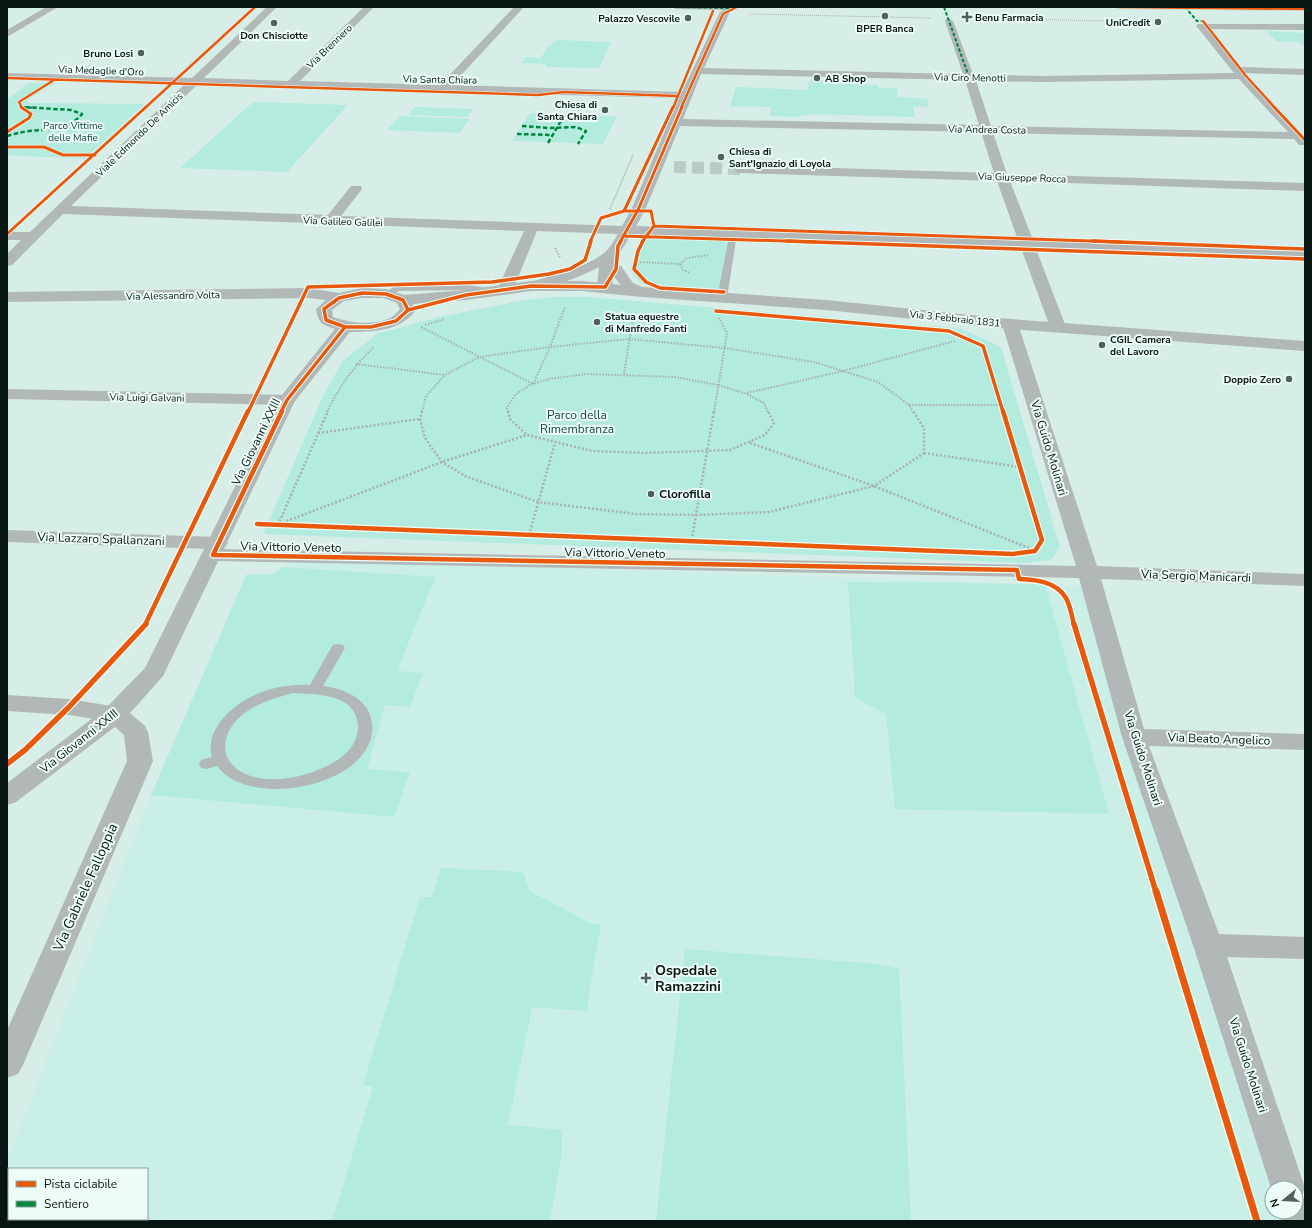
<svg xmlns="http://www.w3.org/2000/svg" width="1312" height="1228" font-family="'Nunito Sans',sans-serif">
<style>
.built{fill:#caefe6;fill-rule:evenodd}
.green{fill:#b3ebdf}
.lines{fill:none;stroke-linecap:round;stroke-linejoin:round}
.minor-tunnel{stroke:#b8cdc7;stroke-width:12;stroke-dasharray:12 6;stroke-linecap:butt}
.path-far3{stroke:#a6b1ae;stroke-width:1;stroke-dasharray:1 1;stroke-linecap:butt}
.path-far2{stroke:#a6b1ae;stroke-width:1.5;stroke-dasharray:1 1;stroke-linecap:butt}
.path-far1{stroke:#a6b1ae;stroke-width:2;stroke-dasharray:1.5 1.5;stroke-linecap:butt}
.path{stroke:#a6b1ae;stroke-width:2.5;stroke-dasharray:2 2;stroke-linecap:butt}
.service{fill:#b1b8b7;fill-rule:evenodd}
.pedestrian{fill:#b1b8b7;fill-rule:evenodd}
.minor{fill:#b1b8b7;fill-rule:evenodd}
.tertiary{fill:#b1b8b7;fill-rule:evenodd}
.quiet-far1{stroke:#00873e;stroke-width:2;stroke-dasharray:3.5 2;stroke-linecap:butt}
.quiet{stroke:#00873e;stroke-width:2.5;stroke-dasharray:4.5 2.5;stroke-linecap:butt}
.cycleway-far5-casing{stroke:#edfdf9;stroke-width:3.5}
.cycleway-far4-casing{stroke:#edfdf9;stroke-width:4.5}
.cycleway-far3-casing{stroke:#edfdf9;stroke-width:5.5}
.cycleway-far2-casing{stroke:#edfdf9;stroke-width:7}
.cycleway-far1-casing{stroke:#edfdf9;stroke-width:8}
.cycleway-casing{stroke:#edfdf9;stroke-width:10}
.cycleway-far5{stroke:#e8590c;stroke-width:2.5}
.cycleway-far4{stroke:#e8590c;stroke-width:3}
.cycleway-far3{stroke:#e8590c;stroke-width:3.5}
.cycleway-far2{stroke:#e8590c;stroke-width:4.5}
.cycleway-far1{stroke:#e8590c;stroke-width:5.5}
.cycleway{stroke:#e8590c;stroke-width:7}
.poi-dot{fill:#50615d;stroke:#edfdf9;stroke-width:1.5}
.labels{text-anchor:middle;stroke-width:4;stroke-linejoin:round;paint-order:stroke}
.far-poi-label{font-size:10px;font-weight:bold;fill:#071613;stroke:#edfdf9;text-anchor:start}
.far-street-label{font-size:10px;fill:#071613;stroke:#edfdf9}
.far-park-label{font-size:10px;fill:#12483e;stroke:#edfdf9}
.park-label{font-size:12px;fill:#12483e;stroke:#edfdf9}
.street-label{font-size:12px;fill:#071613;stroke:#edfdf9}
.poi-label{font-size:12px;font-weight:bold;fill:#071613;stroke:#edfdf9;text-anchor:start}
.near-street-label{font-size:14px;fill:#071613;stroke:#edfdf9}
.near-poi-label{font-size:14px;font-weight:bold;fill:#071613;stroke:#edfdf9;text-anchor:start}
</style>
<rect width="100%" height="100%" fill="#d7ede7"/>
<!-- built -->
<path class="built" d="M304 559 1081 586 1284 1188H1272V1212H1292L1295 1221H7V1160L151 795 199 704 246 575 272 574 283 567ZM9 1169H147V1219H9Z"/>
<!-- green -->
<path class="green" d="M1266 31 1305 33V47L1298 42 1276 41Z
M557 40 611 42 599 68 546 67V64L521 63 526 57 541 58 548 47Z
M812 79 813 81 828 80V83L877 85 879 88H897V97L928 99 929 107 913 106 915 117 813 114 795 117 770 116 771 107 730 106 736 87 807 90 808 84Z
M29 83H54L27 101 28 103 145 104 85 159 7 155V99Z
M253 102 348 105 287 172 180 168Z
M415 107 473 109 467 117 408 115Z
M530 113 617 116 603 144 512 141Z
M400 116 470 119 459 133 387 130Z
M642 233 730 236 720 294C698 293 665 295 645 285 638 282 634 276 630 269Z
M552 297H589L962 329 1001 347 1060 547 1051 560 1025 563 263 534 324 394 343 361 377 334 439 317 525 300Z
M283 567 435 577 397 671 423 673 410 707 385 705 367 769 410 772 394 817 151 795 246 575 272 574Z
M848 582 1045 584 1109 814 895 809 886 714 855 698Z
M441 868 523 872 530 891 590 923 601 924 589 993 588 1011 532 1007 508 1125 562 1130V1152L550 1221H332L373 1087 363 1085 420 897H432Z
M685 949 878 964 899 969 911 1221H656Z"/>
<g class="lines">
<!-- minor-tunnel -->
<path class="minor-tunnel" d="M674 167 740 169"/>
<!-- path-far3 -->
<path class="path-far3" d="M601 7H613
M650 7H657
M750 14 931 18
M968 18 1109 21"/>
<!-- path-far2 -->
<path class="path-far2" d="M610 209 633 155"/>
<!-- path-far1 -->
<path class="path-far1" d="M555 248 560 257
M637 262 680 264 687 258 709 255
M680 264 683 270 690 273
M425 325 445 319
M421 327 533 384 550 347 565 307
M356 364 445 375
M624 374 634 312
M747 393 843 371 955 341
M909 405H1001
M327 412C339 387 354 366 374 347
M422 412 426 396 445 375 479 357 550 347 629 339 724 348 814 362 878 382 909 405 913 412
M508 412 507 408 515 395 530 385 549 379 586 374 675 377 718 385 747 394 764 403 768 412
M714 412 727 333 719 318"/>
<!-- path -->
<path class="path" d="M422 411 420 419 425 438 442 462 465 476 538 502 636 514 696 515 769 512 874 486 924 453V428L913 411
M508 411 510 419 527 435 592 451 644 453 730 450 765 435 774 423 768 411
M318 433 420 419
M750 443 874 486 1029 548
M924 453 1020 467
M279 524 442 462 527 435
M278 525 328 411
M529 535 555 443
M691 544 714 411"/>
<!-- service -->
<path class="service" d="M730 232H733L737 234 727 298 722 301 717 298Z
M463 284 492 289 496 292 492 295 463 290 399 291 386 297 382 294 397 285Z
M338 644 343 645 345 648 323 686C340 688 356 694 366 707 372 716 374 728 371 739 358 778 298 793 262 788 245 786 227 780 217 766L206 769 201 768 199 764 201 760 212 757C209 748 211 738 215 730 233 697 275 683 310 685L331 648 333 645ZM293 693C317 694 357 694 358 726 358 738 353 747 344 755 319 777 253 793 230 762 225 755 224 747 226 739 234 710 267 700 293 693Z"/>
<!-- pedestrian -->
<path class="pedestrian" d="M672 7H736L737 8 733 10 676 9Z
M1115 7H1305V11L1119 9Z
M946 19H949L953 21 974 77 972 79 969 80 964 77 945 21Z"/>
<!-- minor -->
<path class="minor" d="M46 7H58L7 37V30Z
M267 7H277L204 78 288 81 364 7H374L300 81 440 85 514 7H524L452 85 682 92 720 12 725 9 730 12 704 68 1042 76 1234 73 1198 28 1196 26 1198 24H1305V30L1208 29 1240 67 1305 69V75L1245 73 1305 137V145H1299L1294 139 993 133 1007 174 1305 183V191L1010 181 1033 240 1305 250V258L1036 249 1066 327 1064 330 1058 332 1052 330 1050 327 1021 248 631 234C626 245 617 254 614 265L621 266 633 283 647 289 650 292 647 295C631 299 621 286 612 274L613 287 610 290 605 292 600 290 597 287 599 267C585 275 540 293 526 289L523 286 526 283C548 277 589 267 605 252 611 247 614 240 618 234L537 231 513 290 510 293 505 295 500 293 497 290 524 231 63 214 12 265 7 266V254L21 240H7V232H30L185 84 7 79V73L192 78ZM701 74 965 80 979 125 683 119ZM1239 79 1288 132 991 126 976 81 1042 82ZM197 85 679 98 631 210 622 226 341 216 362 189 361 186H351L328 215 71 206ZM680 126 981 132 994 173 740 165 736 166 734 169 736 172 740 173 997 181 1018 240 636 226 645 210Z
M1010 319 1016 321 1018 324 1097 566 1305 574V586L1101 579 1144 729 1305 734V750L1149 746 1219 934 1305 937V959L1227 957 1305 1188 1301 1198 1305 1199V1221H1282L1279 1212H1296V1188H1272V1190L1271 1188 1193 945 1122 737 1079 578 213 561 206 559 203 555 206 551 212 549 7 542V530L218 537 225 539 228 543 225 547 219 549 1076 566 1002 324 1004 321Z
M7 389 287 395 293 396 296 400 293 404 287 405 7 399Z
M7 695 69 699 124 708 145 726 148 732 153 761 23 1065 18 1074 7 1078V1030L127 761 124 735 108 721 69 715 7 711Z"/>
<!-- tertiary -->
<path class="tertiary" d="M531 281H582L642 287 826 300 1010 319 1305 341V351L1010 329 826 310 642 297 582 291H531L466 300 413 304 416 310C401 331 373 332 350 332L295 401 163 676 124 720 16 802 7 805V783L106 708 145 668 278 400 335 329C321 324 319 324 316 309L326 300 308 298 7 302V292L308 288 339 293 362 288 386 289 404 295 466 290ZM362 298H384L397 303 400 309C397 312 394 316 390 318 373 326 350 323 333 317L332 310 344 301Z"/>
<!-- quiet-far1 -->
<path class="quiet-far1" d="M676 7 730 8
M944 7 969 77
M1185 7 1197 21H1203
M23 107 35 108"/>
<!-- quiet -->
<path class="quiet" d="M522 126 549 128 576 127 586 131 578 144
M517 134 553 135
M7 136C14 134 21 132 29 131 48 129 69 130 82 114L71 110 23 107
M548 143 565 114"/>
<defs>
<path id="cycleway-far5" d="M1119 7 1305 9
M1203 21 1246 76 1275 108
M7 78 538 95 564 92 678 96
M22 108 19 102 54 80
M145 108 255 7
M673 108 713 11
M681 108 723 14 737 7"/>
<path id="cycleway-far4" d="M1274 107 1305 140
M7 132 29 118 31 114 21 107
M7 147H44L63 155H95
M654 226 651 211H624L673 107
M7 234 146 107
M623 236 815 242
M590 242 601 218 624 211
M620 242 638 210 682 107
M642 242 654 226 1121 242"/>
<path id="cycleway-far3" d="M643 241 638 251 634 269 646 282 660 288 724 292
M786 241 1305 259
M1092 241 1305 249
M362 293 386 294 403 300 408 310 396 321 371 327H345L326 320 324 309 339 298Z
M408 310 466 295 531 286 605 287 616 269 618 246 621 241
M716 311 949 331 983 346 1003 412
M248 412 308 287 492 282 549 274 570 269 585 260 591 241
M281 412 287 400 345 327"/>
<path id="cycleway-far2" d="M282 411 213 555 1017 570 1019 579C1036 580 1056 581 1066 598 1070 605 1072 616 1074 625
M257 524 1013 554 1035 551 1042 540 1003 411
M145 625 248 411"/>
<path id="cycleway-far1" d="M1074 624 1156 892
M7 764 25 750 69 707 146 624"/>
<path id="cycleway" d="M1156 891 1257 1221"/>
</defs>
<!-- cycleway-far5 casing -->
<use href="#cycleway-far5" class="cycleway-far5-casing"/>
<!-- cycleway-far4 casing -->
<use href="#cycleway-far4" class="cycleway-far4-casing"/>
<!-- cycleway-far3 casing -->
<use href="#cycleway-far3" class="cycleway-far3-casing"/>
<!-- cycleway-far2 casing -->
<use href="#cycleway-far2" class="cycleway-far2-casing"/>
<!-- cycleway-far1 casing -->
<use href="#cycleway-far1" class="cycleway-far1-casing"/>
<!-- cycleway casing -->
<use href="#cycleway" class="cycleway-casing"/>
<!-- cycleway-far5 -->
<use href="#cycleway-far5" class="cycleway-far5"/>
<!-- cycleway-far4 -->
<use href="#cycleway-far4" class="cycleway-far4"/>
<!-- cycleway-far3 -->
<use href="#cycleway-far3" class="cycleway-far3"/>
<!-- cycleway-far2 -->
<use href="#cycleway-far2" class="cycleway-far2"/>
<!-- cycleway-far1 -->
<use href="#cycleway-far1" class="cycleway-far1"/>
<!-- cycleway -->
<use href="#cycleway" class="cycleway"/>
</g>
<!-- markers -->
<g class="poi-dot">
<circle cx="885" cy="16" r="4"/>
<path d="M965 11h4v4h4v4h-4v4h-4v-4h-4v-4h4z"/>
<circle cx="688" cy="18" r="4"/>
<circle cx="1158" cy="22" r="4"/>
<circle cx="274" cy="23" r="4"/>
<circle cx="141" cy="53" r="4"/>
<circle cx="817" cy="78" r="4"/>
<circle cx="605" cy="110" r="4"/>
<circle cx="721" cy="157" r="4"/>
<circle cx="597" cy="322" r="4"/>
<circle cx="1102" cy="345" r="4"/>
<circle cx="1289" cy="379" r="4"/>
<circle cx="651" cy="494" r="4"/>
<path d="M644 972h4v4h4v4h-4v4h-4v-4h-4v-4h4z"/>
</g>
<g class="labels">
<!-- far-poi labels -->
<g class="far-poi-label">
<text x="975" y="21">Benu Farmacia</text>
<text x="680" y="22" text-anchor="end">Palazzo Vescovile</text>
<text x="1150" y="26" text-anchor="end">UniCredit</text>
<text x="885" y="32" text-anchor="middle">BPER Banca</text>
<text x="274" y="39" text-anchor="middle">Don Chisciotte</text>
<text x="133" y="57" text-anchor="end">Bruno Losi</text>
<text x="825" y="82">AB Shop</text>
<text x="597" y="108" text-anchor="end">Chiesa di<tspan x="597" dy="12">Santa Chiara</tspan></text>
<text x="729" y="155">Chiesa di<tspan x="729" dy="12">Sant'Ignazio di Loyola</tspan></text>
<text x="605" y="320">Statua equestre<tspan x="605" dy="12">di Manfredo Fanti</tspan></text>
<text x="1110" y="343">CGIL Camera<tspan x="1110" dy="12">del Lavoro</tspan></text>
<text x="1281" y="383" text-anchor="end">Doppio Zero</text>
</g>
<!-- far-street labels -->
<g class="far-street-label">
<text transform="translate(329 46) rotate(-44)" y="4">Via Brennero</text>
<text transform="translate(101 70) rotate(2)" y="4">Via Medaglie d'Oro</text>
<text transform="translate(970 77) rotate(1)" y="4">Via Ciro Menotti</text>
<text transform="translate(440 79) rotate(1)" y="4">Via Santa Chiara</text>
<text transform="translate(987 129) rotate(1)" y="4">Via Andrea Costa</text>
<text transform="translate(139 134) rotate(-44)" y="4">Viale Edmondo De Amicis</text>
<text transform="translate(1022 177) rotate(2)" y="4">Via Giuseppe Rocca</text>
<text transform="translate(343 221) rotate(2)" y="4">Via Galileo Galilei</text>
<text transform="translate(173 295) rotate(-1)" y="4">Via Alessandro Volta</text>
<text transform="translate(955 318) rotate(6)" y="4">Via 3 Febbraio 1831</text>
<text transform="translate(147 397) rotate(1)" y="4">Via Luigi Galvani</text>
</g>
<!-- far-park labels -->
<g class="far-park-label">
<text x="73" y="129">Parco Vittime<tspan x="73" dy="12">delle Mafie</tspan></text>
</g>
<!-- park labels -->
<g class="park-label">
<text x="577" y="419">Parco della<tspan x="577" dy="14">Rimembranza</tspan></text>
</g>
<!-- street labels -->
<g class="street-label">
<text transform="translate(256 442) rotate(-64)" y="4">Via Giovanni XXIII</text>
<text transform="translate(1049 448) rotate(73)" y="4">Via Guido Molinari</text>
<text transform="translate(101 539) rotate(2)" y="4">Via Lazzaro Spallanzani</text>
<text transform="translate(291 547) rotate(1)" y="4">Via Vittorio Veneto</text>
<text transform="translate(615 553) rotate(1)" y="4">Via Vittorio Veneto</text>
<text transform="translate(1196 576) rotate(2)" y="4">Via Sergio Manicardi</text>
<text transform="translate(1219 739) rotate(2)" y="4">Via Beato Angelico</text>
<text transform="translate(79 741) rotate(-38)" y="4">Via Giovanni XXIII</text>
<text transform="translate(1143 758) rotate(72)" y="4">Via Guido Molinari</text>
<text transform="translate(1248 1065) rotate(72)" y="4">Via Guido Molinari</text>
</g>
<!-- poi labels -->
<g class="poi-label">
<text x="659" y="498">Clorofilla</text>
</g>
<!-- near-street labels -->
<g class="near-street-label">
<text transform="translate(85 887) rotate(-66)" y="5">Via Gabriele Falloppia</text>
</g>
<!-- near-poi labels -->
<g class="near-poi-label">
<text x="655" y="975">Ospedale<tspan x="655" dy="16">Ramazzini</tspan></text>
</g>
</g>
<!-- border -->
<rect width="1312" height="1228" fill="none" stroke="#071613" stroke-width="16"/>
<!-- legend -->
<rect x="8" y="1168" width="140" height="52" fill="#edfdf9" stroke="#91a19d"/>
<rect x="16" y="1181" width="20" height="6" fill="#e8590c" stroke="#91a19d"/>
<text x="44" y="1188" font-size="12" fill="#071613">Pista ciclabile</text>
<rect x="16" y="1201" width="20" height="6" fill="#00873e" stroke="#91a19d"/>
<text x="44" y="1208" font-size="12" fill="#071613">Sentiero</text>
<!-- north arrow -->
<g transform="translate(1284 1200) rotate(252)"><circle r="19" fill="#edfdf9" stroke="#91a19d"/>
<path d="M0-3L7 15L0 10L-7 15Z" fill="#50615d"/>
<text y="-6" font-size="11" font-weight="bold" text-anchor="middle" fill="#071613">N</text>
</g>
</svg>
